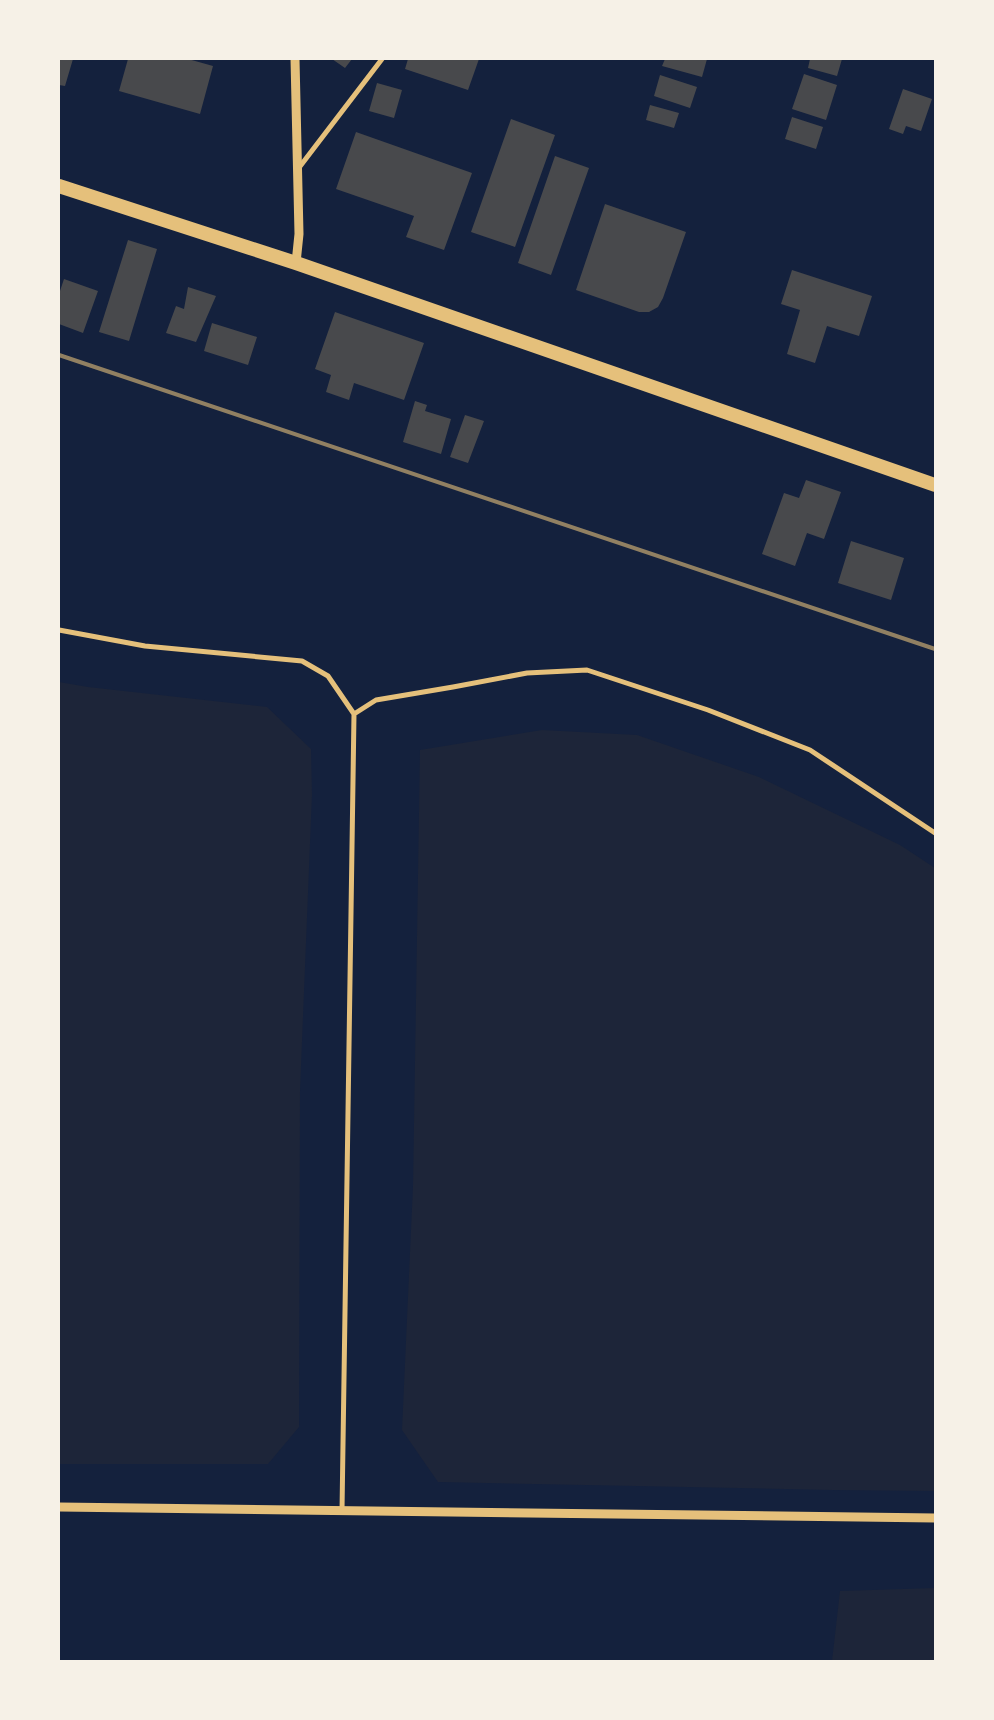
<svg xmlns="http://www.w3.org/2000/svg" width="994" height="1720" font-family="'Roboto Condensed',sans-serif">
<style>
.green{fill:#1d2539}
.building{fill:#48494c}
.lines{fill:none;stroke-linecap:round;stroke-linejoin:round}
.minor{stroke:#e5c07b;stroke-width:5}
.tertiary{stroke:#e5c07b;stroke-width:9}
.trunk{stroke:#e5c07b;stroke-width:14}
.rail{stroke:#918062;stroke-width:4}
</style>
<rect width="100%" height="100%" fill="#14213d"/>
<!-- green -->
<path class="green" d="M59 682 88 687 267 707 311 749 312 794 300 1091 299 1427 268 1464H59Z
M542 730 637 735 759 777 900 845 935 868V1491L832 1490 438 1482 402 1430 413 1186 420 750Z
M935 1588V1661H832L840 1591Z"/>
<!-- building -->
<path class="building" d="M59 59H73L65 86 59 85Z
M128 59H188L213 66 200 114 119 91Z
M332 59H352L345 68Z
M408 59H479L468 90 405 69Z
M665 59H707L702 77 662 66Z
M810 59H842L837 76 808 68Z
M804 74 837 85 826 120 792 109Z
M660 75 697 87 690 108 654 96Z
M377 83 402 90 394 118 369 111Z
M903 89 932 99 921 131 906 126 903 134 889 129Z
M650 105 679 113 674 128 646 120Z
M792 117 823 127 816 149 785 139Z
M511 119 555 135 515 247 471 232Z
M356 132 472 173 444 250 406 237 414 216 336 189Z
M555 156 589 168 551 275 518 263Z
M605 204 686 232 663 298 658 307 649 312H639L576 290Z
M128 240 157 249 129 341 99 332Z
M792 270 872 296 859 336 827 326 815 363 787 354 800 310 781 304Z
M64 279 98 291 83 333 59 324V294Z
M188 287 216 296 196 342 166 333 176 306 184 309Z
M335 312 424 343 404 400 354 383 349 400 326 392 331 375 315 369Z
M212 323 257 337 248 365 204 351Z
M415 401 427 405 425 411 451 419 441 454 403 442Z
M465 415 484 421 468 463 450 457Z
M806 480 841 492 824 539 807 533 795 566 762 554 784 493 799 498Z
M851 541 904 558 891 600 838 583Z"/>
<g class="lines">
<!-- minor -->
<path class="minor" d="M298 169 382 59
M59 630 145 646 302 661 328 676 354 714 376 700 453 687 527 673 587 670 708 710 810 750 935 833
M342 1511 354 714"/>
<!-- tertiary -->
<path class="tertiary" d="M295 59 299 234 296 263
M59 1507 935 1518"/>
<!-- trunk -->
<path class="trunk" d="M59 186 296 263 935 485"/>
<!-- rail -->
<path class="rail" d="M59 355 935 649"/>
</g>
<!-- border -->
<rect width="994" height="1720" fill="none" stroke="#f6f1e7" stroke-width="120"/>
</svg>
